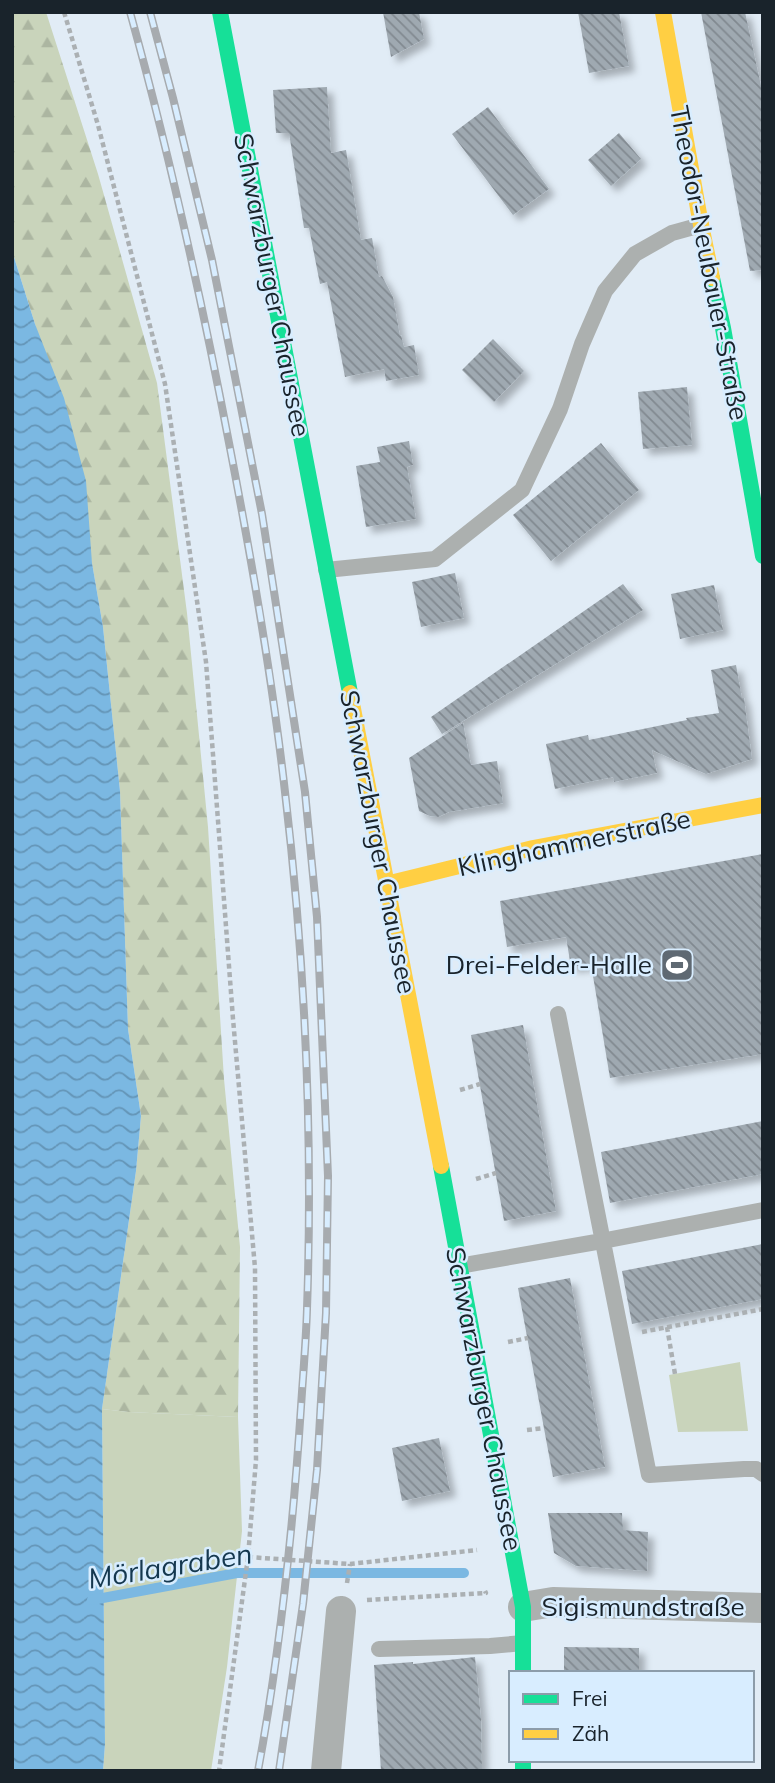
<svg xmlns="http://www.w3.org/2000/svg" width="775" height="1783" font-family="Mulish,sans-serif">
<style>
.forest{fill:url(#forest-firs)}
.green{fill:#c9d4bb}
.water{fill:url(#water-waves)}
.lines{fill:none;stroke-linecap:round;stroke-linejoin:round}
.stream{stroke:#7bb8e2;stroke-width:10}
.building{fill:url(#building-back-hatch);filter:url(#shadow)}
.path{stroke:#abb0b3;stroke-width:4.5;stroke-dasharray:5 3.5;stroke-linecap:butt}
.lane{stroke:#acb0af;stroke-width:16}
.street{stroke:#acb0af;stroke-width:30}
.fast{stroke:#16e098;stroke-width:16}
.slow{stroke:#ffcf43;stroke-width:16}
.rail-casing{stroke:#a7abaf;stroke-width:8}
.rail{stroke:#d8edff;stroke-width:5;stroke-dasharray:16;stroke-linecap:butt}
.labels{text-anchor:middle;stroke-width:5;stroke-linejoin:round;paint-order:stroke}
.street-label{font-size:26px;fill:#19232b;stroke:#d8edff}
.poi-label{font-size:26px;fill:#19232b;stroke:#d8edff;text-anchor:end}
.water-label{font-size:28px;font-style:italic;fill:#15384f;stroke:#d8edff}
</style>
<defs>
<pattern id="forest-firs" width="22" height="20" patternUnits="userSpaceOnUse" patternTransform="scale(1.75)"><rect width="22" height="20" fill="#c9d4bb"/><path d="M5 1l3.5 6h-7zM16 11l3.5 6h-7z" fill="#acb6a1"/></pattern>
<pattern id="water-waves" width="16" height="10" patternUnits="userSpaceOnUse" patternTransform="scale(1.75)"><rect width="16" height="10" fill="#7bb8e2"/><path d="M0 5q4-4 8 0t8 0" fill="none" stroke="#6495b7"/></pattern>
<pattern id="building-back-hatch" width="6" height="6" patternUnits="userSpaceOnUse" patternTransform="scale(1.75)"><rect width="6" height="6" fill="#9fa9b1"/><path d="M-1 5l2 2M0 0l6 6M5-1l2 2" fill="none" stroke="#818990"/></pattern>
<filter id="shadow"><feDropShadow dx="6" dy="6" stdDeviation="3.5" flood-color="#0004"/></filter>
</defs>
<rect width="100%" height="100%" fill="#e1ecf6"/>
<!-- forest -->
<path class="forest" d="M12 12H46L98 174 157 383 187 613 208 827 224 1079 240 1247 238 1417 128 1412 102 1409 136 1171 141 1116 128 1029 120 791 103 627 92 563 35 324 12 251Z"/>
<!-- green -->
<path class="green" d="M740 1362 748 1431 678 1432 669 1375Z
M102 1409 129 1412 238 1417 242 1531 227 1667 211 1771H103L105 1744Z"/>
<!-- water -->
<path class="water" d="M12 251 35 324 64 398 86 481 92 563 103 627 120 791 128 1029 141 1116 136 1171 102 1409 105 1744 103 1771H12Z"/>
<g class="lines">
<!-- stream -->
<path class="stream" d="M92 1600 237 1573H464"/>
</g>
<!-- building -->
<path class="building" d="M383 12H419L424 39 391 57Z
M578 12H619L629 66 589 73Z
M701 12H745L763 95V270L750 271Z
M327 87 331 153 346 150 361 240 372 238 379 277 382 276 393 297 400 336 401 335 404 347 414 345 419 375 386 381 384 369 345 377 327 282 320 284 309 228H304L289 133H276L273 90Z
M488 107 549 189 513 215 452 134Z
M619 133 641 159 611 186 588 160Z
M493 339 524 371 494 402 462 370Z
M687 387 692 445 643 449 638 392Z
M409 441 413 465 407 467 416 519 366 527 356 466 380 462 377 447Z
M601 443 639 490 551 561 513 515Z
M455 573 464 618 421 627 412 582Z
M623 584 643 610 442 734 431 717Z
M714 585 723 630 680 639 671 594Z
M736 665 742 698H744L752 759 706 774 652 750 657 773 614 782 613 777 555 789 546 744 588 735 589 740 687 720 686 718 719 713 711 670Z
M463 723 471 765 497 761 503 803 449 812 438 817 430 816 419 811 409 758Z
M763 854V1054L610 1078 591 964 571 967 566 937 507 947 500 901Z
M523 1025 556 1211 504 1221 471 1035Z
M763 1121V1174L610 1203 601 1152Z
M763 1244V1299L632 1324 622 1271Z
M570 1278 605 1467 553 1477 518 1288Z
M439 1438 450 1491 402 1501 392 1448Z
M548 1513H622L623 1530 648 1532 647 1571 576 1566 554 1553Z
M564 1647 639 1648V1673H564Z
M475 1657 481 1719 482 1771H381L374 1665 413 1662V1664Z"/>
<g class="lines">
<!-- path -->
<path class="path" d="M64 12 98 125 165 384 206 662 233 1019 255 1268 256 1460 248 1557 219 1771
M460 1090 480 1084
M476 1179 496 1173
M667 1327 675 1374
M642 1332 763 1309
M508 1342 528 1338
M527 1430 544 1428
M248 1557 350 1564 477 1550
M347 1583 350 1564
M367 1600 486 1593 485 1591"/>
<!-- lane -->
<path class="lane" d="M326 570 435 559 522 490 560 409 582 344 605 291 635 254 672 233 701 225
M558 1014 649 1475 744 1469H756L763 1474
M459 1266 602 1241 763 1210
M379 1649 490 1646 523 1643"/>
<!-- street -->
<path class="street" d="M523 1607 553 1602 763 1608
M326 1771 341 1611"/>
<!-- fast -->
<path class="fast" d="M220 12 350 693
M712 278 723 328 763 556
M441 1166 523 1607V1673
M523 1760V1771"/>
<!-- slow -->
<path class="slow" d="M663 12 701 225 712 278
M350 693 441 1166
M386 884 533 848 763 805"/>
<defs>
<path id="rail" d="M130 12C170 156 202 301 230 448 252 562 272 676 285 792 305 962 313 1138 307 1309 306 1342 303 1375 301 1407 293 1529 280 1651 258 1771
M150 12 173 98 212 260 262 514 305 792 317 917 328 1176 326 1313 317 1470 303 1604 279 1771"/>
</defs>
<!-- rail casing -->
<use href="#rail" class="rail-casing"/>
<!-- rail -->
<use href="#rail" class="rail"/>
</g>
<!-- icons -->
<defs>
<symbol id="stadium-square" viewBox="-11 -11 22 22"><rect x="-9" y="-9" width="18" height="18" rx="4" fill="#5f6972" stroke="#d8edff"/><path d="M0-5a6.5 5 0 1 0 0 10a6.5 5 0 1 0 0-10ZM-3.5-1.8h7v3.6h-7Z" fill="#fff"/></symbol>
</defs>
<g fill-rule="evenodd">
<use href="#stadium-square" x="658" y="946" width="38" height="38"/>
</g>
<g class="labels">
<!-- street labels -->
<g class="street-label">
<text transform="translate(709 263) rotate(79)" y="9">Theodor-Neubauer-Straße</text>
<text transform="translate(272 285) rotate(79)" y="9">Schwarzburger Chaussee</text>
<text transform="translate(378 842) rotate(79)" y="9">Schwarzburger Chaussee</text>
<text transform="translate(574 843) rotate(-12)" y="9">Klinghammerstraße</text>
<text transform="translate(484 1399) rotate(79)" y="9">Schwarzburger Chaussee</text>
<text x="643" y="1616">Sigismundstraße</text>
</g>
<!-- poi labels -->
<g class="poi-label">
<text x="652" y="974">Drei-Felder-Halle</text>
</g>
<!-- water labels -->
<g class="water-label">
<text transform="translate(170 1566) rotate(-9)" y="10">Mörlagraben</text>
</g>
</g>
<!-- border -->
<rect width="775" height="1783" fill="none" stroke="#19232b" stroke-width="28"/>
<!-- legend -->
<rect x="509" y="1671" width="245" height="91" fill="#d8edff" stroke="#8c9caa" stroke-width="2"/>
<rect x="523" y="1694" width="35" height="10" fill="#16e098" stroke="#8c9caa" stroke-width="2"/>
<text x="572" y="1706" font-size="21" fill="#19232b">Frei</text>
<rect x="523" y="1729" width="35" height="10" fill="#ffcf43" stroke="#8c9caa" stroke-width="2"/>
<text x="572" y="1741" font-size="21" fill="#19232b">Zäh</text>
</svg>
